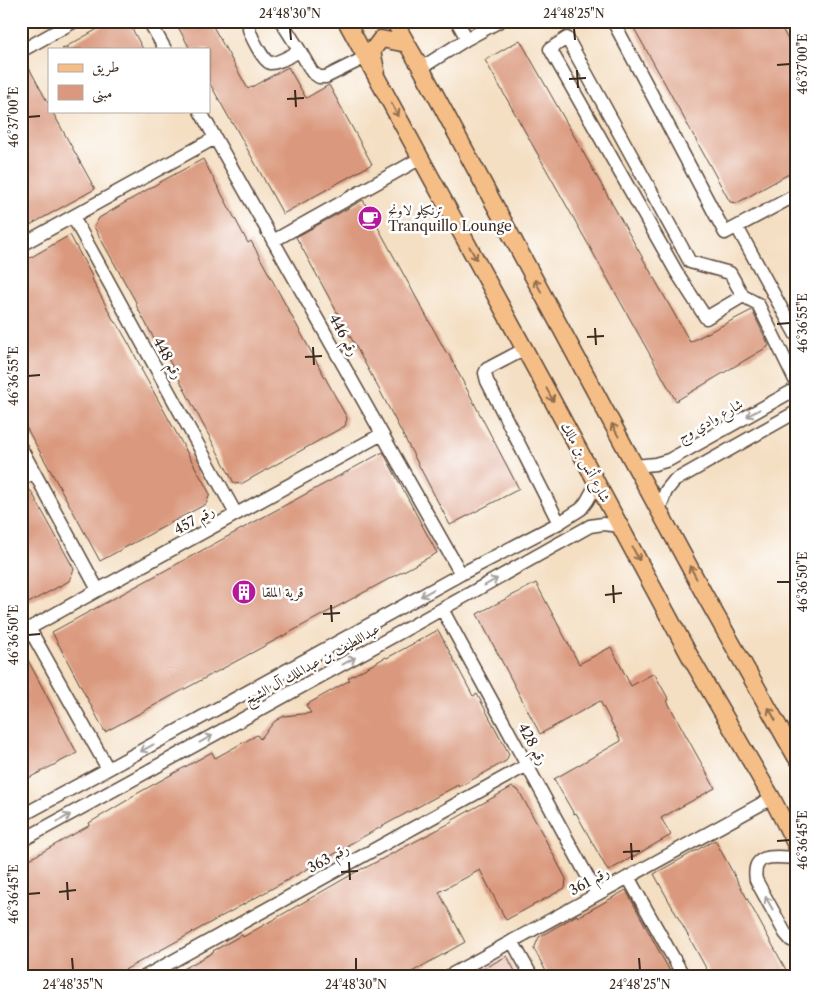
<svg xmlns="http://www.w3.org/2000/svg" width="817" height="998" font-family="'Libre Caslon Text',Amiri,serif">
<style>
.building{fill:#da997e}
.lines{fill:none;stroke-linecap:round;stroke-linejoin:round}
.minor-casing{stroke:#574537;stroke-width:15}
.major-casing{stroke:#574537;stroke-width:19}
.minor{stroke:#fff;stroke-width:12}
.major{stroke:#f6be87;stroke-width:16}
.oneway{stroke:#8f6d4d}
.oneway2{stroke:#a79f9a}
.ticks{fill:none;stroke:#3b2a1e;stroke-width:2}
.labels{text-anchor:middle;stroke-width:5;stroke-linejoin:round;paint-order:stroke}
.poi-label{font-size:14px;fill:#3b2a1e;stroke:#fff;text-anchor:start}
.street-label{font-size:14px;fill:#3b2a1e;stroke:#fff}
.neatline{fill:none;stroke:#3b2a1e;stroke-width:2}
.ticks-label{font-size:12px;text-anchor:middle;fill:#3b2a1e}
</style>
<rect width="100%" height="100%" fill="#fff"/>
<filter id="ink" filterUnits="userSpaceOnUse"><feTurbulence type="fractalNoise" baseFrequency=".02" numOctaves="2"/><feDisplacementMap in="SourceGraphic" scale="10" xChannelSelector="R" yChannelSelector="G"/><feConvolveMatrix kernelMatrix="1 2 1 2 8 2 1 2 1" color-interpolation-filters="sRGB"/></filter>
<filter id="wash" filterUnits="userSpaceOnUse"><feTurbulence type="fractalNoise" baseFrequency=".0096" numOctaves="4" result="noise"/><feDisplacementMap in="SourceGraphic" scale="20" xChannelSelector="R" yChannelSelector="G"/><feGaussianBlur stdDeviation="1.12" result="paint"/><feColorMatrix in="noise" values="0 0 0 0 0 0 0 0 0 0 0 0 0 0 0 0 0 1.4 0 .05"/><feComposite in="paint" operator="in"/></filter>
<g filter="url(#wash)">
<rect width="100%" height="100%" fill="#f4dfc3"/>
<g id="blocks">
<!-- building -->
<path class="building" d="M112 21H128L143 49H62Z
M175 21H210L248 89 288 67 306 98 329 85 372 164 283 214 233 123H232L209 82V49H190Z
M630 21H778L796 55V170L737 203 730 202 663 80Z
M520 40 690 342 752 310 769 346 676 401 485 60Z
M28 66 49 105V111H52L95 189 21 230V70Z
M203 159 248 243 251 241 347 418 345 426 241 484 234 483 163 349 160 350 136 305 137 304 94 227 99 218 162 181Z
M363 200 447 354 448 353 519 489 450 525 379 389 296 237Z
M70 235 93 278 92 279 115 323H117L130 346 142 369H141L210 494 206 504 100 561 69 504 21 418V263Z
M383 452 437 553 105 732 52 632Z
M24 487 31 491 74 569 69 581 21 607V488Z
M536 583 579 664 611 647 631 686 654 673 669 700 667 701 715 788 661 818 671 835 608 871 576 813 574 814 554 779 621 741 600 701 540 734 477 614Z
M438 630 473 696 477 694 509 754 506 761 459 787 458 785 348 845 349 846 112 977H21V864L90 825 89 823 131 798V797L212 752 215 758 257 735 260 739 275 721 284 716 311 713 306 705 350 680 348 678 386 657 387 658Z
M21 647 77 753 21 782Z
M512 787 519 791 542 833 566 879 565 888 506 920 480 870 439 892 465 942 403 977H169L214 952 213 951 242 935 243 937 363 868V869L452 822 451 821Z
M715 840 790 977H711L654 874Z
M626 890 673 977H549L534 949 539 937 577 915 578 917Z
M507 956 518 977H468Z"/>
</g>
</g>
<g filter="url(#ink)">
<use href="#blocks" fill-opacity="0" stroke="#574537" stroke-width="1"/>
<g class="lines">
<defs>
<path id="minor" d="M149 21 165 49
M250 21C249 25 249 25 249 29 251 36 263 61 270 63 277 64 293 54 300 51
M281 21 300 51 312 72 319 77H326L366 57
M457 21 467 39
M613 21 725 233 796 195
M792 21 796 28
M21 51 75 21
M421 68 467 39 500 21
M200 111 461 574
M73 217 236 514
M737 227 796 335
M273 241 421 158
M21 245 215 138
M743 296 706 318 677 273 550 49 567 38 690 262 730 273 743 296 758 304 796 382
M525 349 487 369 485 373 487 381 559 523
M21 448 98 590
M635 466 655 464 669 460 796 389
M21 480 34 472
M659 510 666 491 674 481 796 412
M442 609 597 894
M29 628 108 769
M21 633 98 590 382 434
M21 816 108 769 461 574 559 523 581 509 587 501 597 483
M21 841 410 627 590 526 603 524 621 526
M796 858C777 857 751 851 756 880L785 933 791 940 796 942
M628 877 684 977
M512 941 532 977
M144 977 527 765
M447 977 772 798"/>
<path id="major" d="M346 21 543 383 692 660 772 798 796 845
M394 21 407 44
M376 70 372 51 381 39 407 44 421 68 635 466 703 592 796 757"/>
</defs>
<!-- minor casing -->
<use href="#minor" class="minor-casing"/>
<!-- major casing -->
<use href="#major" class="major-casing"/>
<!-- minor -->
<use href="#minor" class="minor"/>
<!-- major -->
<use href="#major" class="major"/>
</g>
<!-- one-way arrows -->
<defs><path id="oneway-shaft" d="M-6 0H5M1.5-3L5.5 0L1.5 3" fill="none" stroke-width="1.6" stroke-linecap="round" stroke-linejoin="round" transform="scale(1.25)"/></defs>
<g class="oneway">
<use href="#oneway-shaft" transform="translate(395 110) rotate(61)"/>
<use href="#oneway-shaft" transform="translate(473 253) rotate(61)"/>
<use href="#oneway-shaft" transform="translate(538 286) rotate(-118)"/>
<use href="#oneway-shaft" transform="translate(550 395) rotate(62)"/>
<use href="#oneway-shaft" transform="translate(615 430) rotate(-118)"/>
<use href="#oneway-shaft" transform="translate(636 554) rotate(62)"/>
<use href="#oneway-shaft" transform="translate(693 572) rotate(-118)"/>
<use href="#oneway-shaft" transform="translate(772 714) rotate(-119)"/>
</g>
<g class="oneway2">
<use href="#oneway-shaft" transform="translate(753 413) rotate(151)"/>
<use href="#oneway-shaft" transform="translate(491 582) rotate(-29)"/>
<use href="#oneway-shaft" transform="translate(427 593) rotate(151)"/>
<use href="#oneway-shaft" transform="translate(349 661) rotate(-29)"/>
<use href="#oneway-shaft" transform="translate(206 739) rotate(-29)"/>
<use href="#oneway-shaft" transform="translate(147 748) rotate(151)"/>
<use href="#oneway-shaft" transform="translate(64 818) rotate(-29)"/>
<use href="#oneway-shaft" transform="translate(769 903) rotate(-119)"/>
</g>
</g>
<!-- ticks -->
<path class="ticks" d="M290 28 291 40M574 28 575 40M777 65 790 64M577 70 578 88M569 79 586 78M295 90 296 107M287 99 304 98M28 117 40 116M777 324 790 323M595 328 596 345M587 337 604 336M313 347 314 365M305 357 322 356M28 376 40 375M777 582H790M613 585 614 603M605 595 622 593M331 605 332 622M323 614 340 613M28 635 40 634M777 841 790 840M631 843 632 860M623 852 640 851M349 862 350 880M341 872 358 871M67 882 68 900M59 892 76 890M28 894 40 893M72 958 73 970M356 958V970M639 958 640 970"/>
<!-- icons -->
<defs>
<symbol id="cafe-disc" viewBox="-11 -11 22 22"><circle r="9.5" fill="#b5179e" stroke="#fff"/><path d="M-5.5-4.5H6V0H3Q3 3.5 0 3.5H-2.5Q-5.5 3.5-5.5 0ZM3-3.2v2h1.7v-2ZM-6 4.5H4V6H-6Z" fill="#fff"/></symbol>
<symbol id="building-disc" viewBox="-11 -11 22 22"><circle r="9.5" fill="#b5179e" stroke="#fff"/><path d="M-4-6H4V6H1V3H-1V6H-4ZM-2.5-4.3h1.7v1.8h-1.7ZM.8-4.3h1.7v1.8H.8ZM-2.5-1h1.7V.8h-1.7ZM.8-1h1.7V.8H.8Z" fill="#fff"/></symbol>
</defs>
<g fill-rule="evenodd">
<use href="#cafe-disc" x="356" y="204" width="28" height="28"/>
<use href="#building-disc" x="230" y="578" width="28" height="28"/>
</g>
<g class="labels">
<!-- poi labels -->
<g class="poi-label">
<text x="388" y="215">ترنكيلو لاونج<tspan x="388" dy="16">Tranquillo Lounge</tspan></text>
<text x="262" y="597">قرية الملقا</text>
</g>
<!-- street labels -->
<g class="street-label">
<text transform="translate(344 335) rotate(61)" y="5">رقم 446</text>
<text transform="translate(168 358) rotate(61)" y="5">رقم 448</text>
<text transform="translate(710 420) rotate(-29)" y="5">شارع وادي وج</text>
<text transform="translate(586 462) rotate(62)" y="5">شارع أنس بن مالك</text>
<text transform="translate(194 520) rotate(-29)" y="5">رقم 457</text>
<text transform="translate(312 664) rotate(-29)" y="5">عبداللطيف بن عبدالملك آل الشيخ</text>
<text transform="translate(533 744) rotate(61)" y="5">رقم 428</text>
<text transform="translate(328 858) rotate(-29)" y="5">رقم 363</text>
<text transform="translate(589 881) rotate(-29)" y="5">رقم 361</text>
</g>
</g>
<!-- margin -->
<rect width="817" height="998" fill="none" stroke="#fff" stroke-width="55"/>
<!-- legend -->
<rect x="48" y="48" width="162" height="65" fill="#ffffff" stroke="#b1aaa5"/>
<rect x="58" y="64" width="25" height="8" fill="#f6be87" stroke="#b1aaa5"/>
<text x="92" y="72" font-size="15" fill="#3b2a1e">طريق</text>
<rect x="58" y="85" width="25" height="15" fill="#da997e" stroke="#b1aaa5"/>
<text x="92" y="98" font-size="15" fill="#3b2a1e">مبنى</text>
<rect x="28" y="28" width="762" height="942" class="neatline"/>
<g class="ticks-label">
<text x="290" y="18">24°48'30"N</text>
<text x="574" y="18">24°48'25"N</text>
<text transform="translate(803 64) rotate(-90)" y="4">46°37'00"E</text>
<text transform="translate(14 117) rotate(-90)" y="4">46°37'00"E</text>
<text transform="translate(803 323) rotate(-90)" y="4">46°36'55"E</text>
<text transform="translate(14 376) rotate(-90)" y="4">46°36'55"E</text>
<text transform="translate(803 582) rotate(-90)" y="4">46°36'50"E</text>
<text transform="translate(14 635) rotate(-90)" y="4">46°36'50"E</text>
<text transform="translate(803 840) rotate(-90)" y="4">46°36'45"E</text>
<text transform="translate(14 894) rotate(-90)" y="4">46°36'45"E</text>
<text x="73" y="989">24°48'35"N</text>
<text x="356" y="989">24°48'30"N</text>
<text x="640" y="989">24°48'25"N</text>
</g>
</svg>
